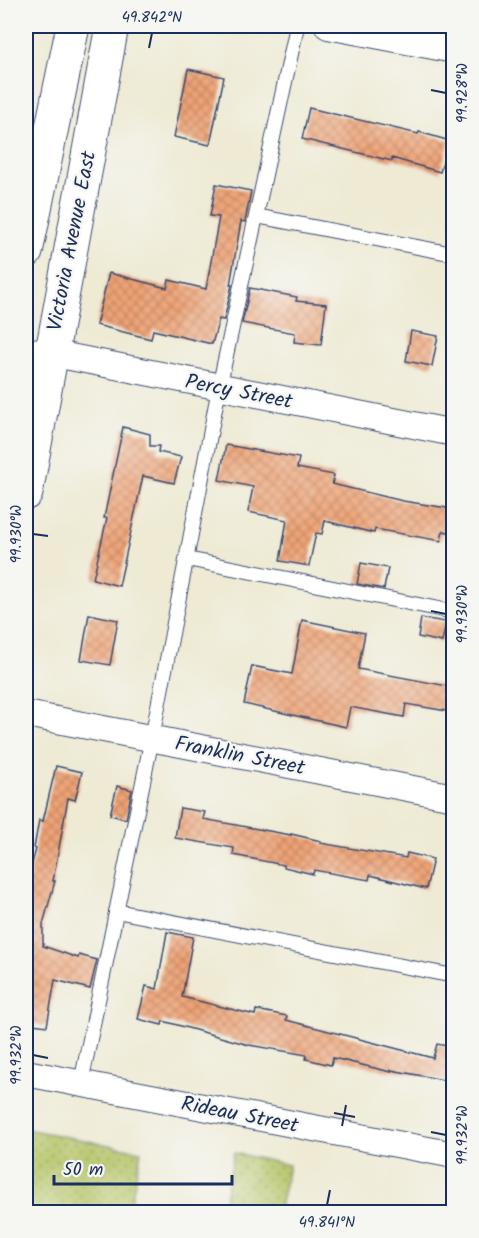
<svg xmlns="http://www.w3.org/2000/svg" width="479" height="1238" font-family="Kalam,sans-serif">
<style>
.park{fill:url(#park-dots);stroke:#687a62;stroke-width:1.5}
.building{fill:url(#building-cross-hatch)}
.lines{fill:none;stroke-linecap:round;stroke-linejoin:round}
.lane-casing{stroke:#3b4b70;stroke-width:16}
.street-casing{stroke:#3b4b70;stroke-width:28}
.secondary-casing{stroke:#3b4b70;stroke-width:35}
.lane{stroke:#fff;stroke-width:14}
.street{stroke:#fff;stroke-width:26}
.secondary{stroke:#fff;stroke-width:33}
.ticks{fill:none;stroke:#1b2f5e;stroke-width:2}
.labels{text-anchor:middle;stroke-width:4.5;stroke-linejoin:round;paint-order:stroke}
.street-label{font-size:21px;fill:#1b2f5e;stroke:#f6f6f2}
.neatline{fill:none;stroke:#1b2f5e;stroke-width:2}
.ticks-label{font-size:15px;text-anchor:middle;fill:#1b2f5e}
</style>
<defs>
<pattern id="park-dots" width="8" height="8" patternUnits="userSpaceOnUse" patternTransform="scale(1.5)"><rect width="8" height="8" fill="#b6c567"/><path d="M2 2h.1M6 6h.1" fill="none" stroke="#93a058" stroke-width="1.8" stroke-linecap="round"/></pattern>
<pattern id="building-cross-hatch" width="8" height="8" patternUnits="userSpaceOnUse" patternTransform="scale(1.5)"><rect width="8" height="8" fill="#efa375"/><path d="M0 0l8 8M0 8l8-8" fill="none" stroke="#c18563"/></pattern>
</defs>
<rect width="100%" height="100%" fill="#f6f6f2"/>
<filter id="ink" filterUnits="userSpaceOnUse"><feTurbulence type="fractalNoise" baseFrequency=".0167" numOctaves="2"/><feDisplacementMap in="SourceGraphic" scale="12" xChannelSelector="R" yChannelSelector="G"/><feConvolveMatrix kernelMatrix="1 2 1 2 8 2 1 2 1" color-interpolation-filters="sRGB"/></filter>
<filter id="wash" filterUnits="userSpaceOnUse"><feTurbulence type="fractalNoise" baseFrequency=".008" numOctaves="4" result="noise"/><feDisplacementMap in="SourceGraphic" scale="24" xChannelSelector="R" yChannelSelector="G"/><feGaussianBlur stdDeviation="1.35" result="paint"/><feColorMatrix in="noise" values="0 0 0 0 0 0 0 0 0 0 0 0 0 0 0 0 0 1.4 0 .05"/><feComposite in="paint" operator="in"/></filter>
<g filter="url(#wash)">
<rect width="100%" height="100%" fill="#eeead4"/>
<!-- park -->
<path class="park" d="M26 1129 141 1151 129 1212H26Z
M234 1153 289 1165 279 1212H222Z"/>
<g id="blocks">
<!-- building -->
<path class="building" d="M188 69 224 77 210 145 174 137Z
M309 108 418 134 419 132 450 141 440 172 392 158V161L302 139Z
M216 184 251 191 245 222 241 221 230 285H232L224 320 219 319 212 344 153 330 151 339 96 325 109 273 167 288 169 280 206 289 219 217 210 216Z
M250 288 297 297 296 301 326 304 321 345 294 342 295 333 242 323Z
M411 331 438 336 432 366 406 361Z
M123 427 150 434V446H159L158 452 181 457 174 483 143 476 119 586 93 579 107 518H104Z
M226 445 299 458 297 468 334 475 332 484 403 501 453 509V533L443 531 441 541 375 529 374 533 325 521 322 534 316 533 309 566 280 561 287 520 248 512 253 487 219 480Z
M361 563 388 568 384 589 357 584Z
M89 614 118 620 110 665 81 660Z
M421 618 446 622 442 642 418 637Z
M302 620 365 633 358 669 453 687V712L406 704 404 717 350 707 346 727 244 704 252 666 292 674Z
M56 766 82 772 75 800 68 798 53 881H55L43 924V946L78 958 79 955 97 960 90 989 55 980 47 1026 26 1023V886L36 849 34 848 39 820 43 821Z
M117 786 132 790 126 819 110 815Z
M180 808 205 812 203 819 291 835V834L321 841 320 843 406 858 407 853 433 859 426 889 370 875 369 880 314 870 313 874 284 867V865L233 855 234 848 175 838Z
M167 932 193 937 182 997 255 1015 256 1010 287 1016 286 1020 433 1058 437 1044 453 1047 449 1081 391 1070V1072L333 1058 331 1065 306 1059 307 1055 249 1045 163 1021 162 1025 138 1019 146 986 157 989Z"/>
</g>
</g>
<g filter="url(#ink)">
<use href="#blocks" fill-opacity="0" stroke="#3b4b70" stroke-width="1.5"/>
<g class="lines">
<defs>
<path id="lane" d="M256 216 454 254
M187 559 454 612
M116 911 454 976
M81 1083 152 738 219 388 297 26"/>
<path id="street" d="M328 26 454 50
M26 351 50 353 454 433
M26 714 454 797
M26 1073 454 1155"/>
<path id="secondary" d="M26 252 73 26
M26 493 112 26"/>
</defs>
<!-- lane casing -->
<use href="#lane" class="lane-casing"/>
<!-- street casing -->
<use href="#street" class="street-casing"/>
<!-- secondary casing -->
<use href="#secondary" class="secondary-casing"/>
<!-- lane -->
<use href="#lane" class="lane"/>
<!-- street -->
<use href="#street" class="street"/>
<!-- secondary -->
<use href="#secondary" class="secondary"/>
</g>
</g>
<!-- ticks -->
<path class="ticks" d="M149 48 152 33M431 90 446 93M33 534 48 536M431 611 446 614M33 1055 48 1058M334 1113 355 1117M342 1126 346 1105M431 1132 446 1135M327 1205 330 1190"/>
<g class="labels">
<!-- street labels -->
<g class="street-label">
<text transform="translate(71 241) rotate(-79)" y="7">Victoria Avenue East</text>
<text transform="translate(239 391) rotate(11)" y="7">Percy Street</text>
<text transform="translate(240 755) rotate(11)" y="7">Franklin Street</text>
<text transform="translate(240 1114) rotate(11)" y="7">Rideau Street</text>
</g>
</g>
<!-- margin -->
<rect width="479" height="1238" fill="none" stroke="#f6f6f2" stroke-width="66"/>
<!-- scale -->
<path d="M54 1175v9h178v-9" fill="none" stroke="#1b2f5e" stroke-width="3"/>
<text x="63" y="1175" font-size="18" fill="#1b2f5e" stroke="#f6f6f2" stroke-width="4.5" paint-order="stroke">50 m</text>
<rect x="33" y="33" width="413" height="1172" class="neatline"/>
<g class="ticks-label">
<text x="152" y="22">49.842°N</text>
<text transform="translate(462 93) rotate(-90)" y="5">99.928°W</text>
<text transform="translate(16 534) rotate(-90)" y="5">99.930°W</text>
<text transform="translate(462 614) rotate(-90)" y="5">99.930°W</text>
<text transform="translate(16 1055) rotate(-90)" y="5">99.932°W</text>
<text transform="translate(462 1135) rotate(-90)" y="5">99.932°W</text>
<text x="327" y="1227">49.841°N</text>
</g>
</svg>
